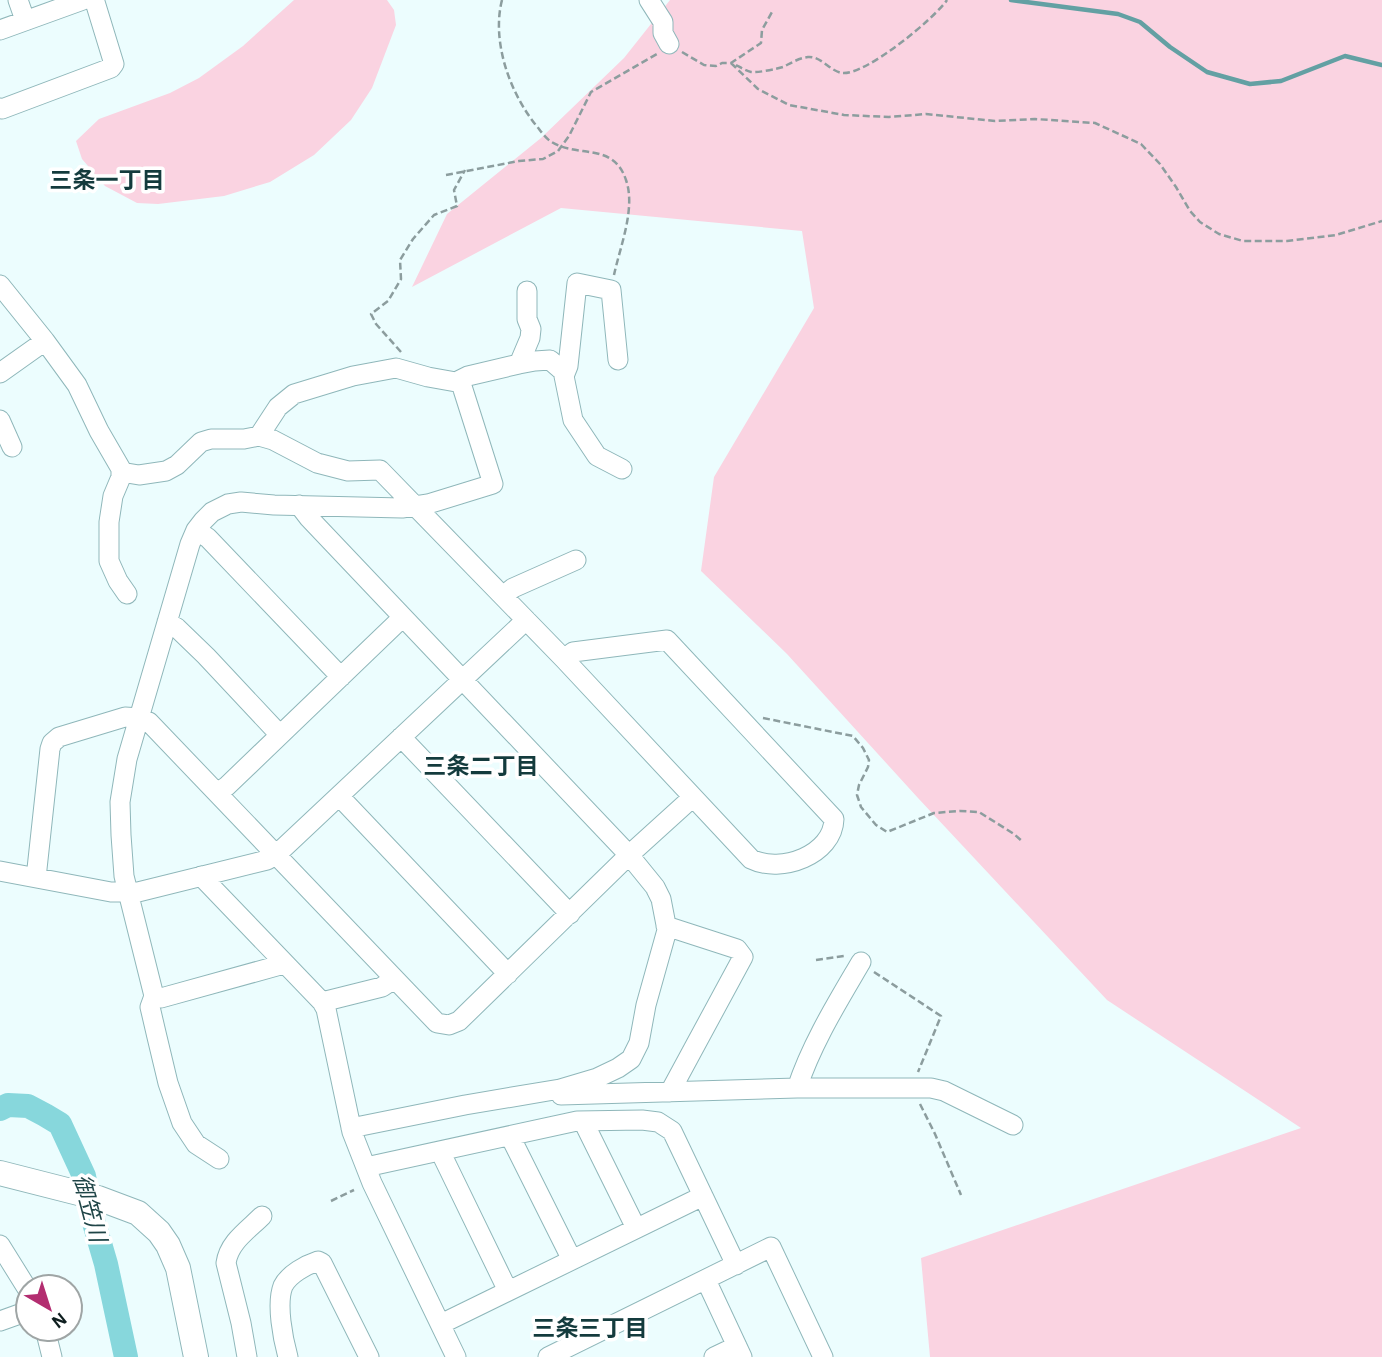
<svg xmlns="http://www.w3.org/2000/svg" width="1382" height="1357" font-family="'Alegreya Sans','Noto Sans JP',sans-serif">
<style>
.green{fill:#fad3e1}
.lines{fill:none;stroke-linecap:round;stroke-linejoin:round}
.stream{stroke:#63a0a3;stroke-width:4.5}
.river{stroke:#87d7dc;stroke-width:24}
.minor-casing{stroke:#8fb7ba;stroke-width:21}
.major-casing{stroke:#8fb7ba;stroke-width:26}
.path{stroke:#8c9d9e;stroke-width:2.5;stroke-dasharray:7 3.5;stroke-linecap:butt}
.minor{stroke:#fff;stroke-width:19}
.major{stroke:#fff;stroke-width:24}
.labels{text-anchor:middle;stroke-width:7;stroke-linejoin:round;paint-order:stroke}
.neighbourhood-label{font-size:23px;font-weight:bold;fill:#143b3d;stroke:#fff}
.water-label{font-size:23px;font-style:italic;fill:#1f4547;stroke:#fff}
</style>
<rect width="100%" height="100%" fill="#ecfdfe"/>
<!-- green -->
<path class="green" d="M294 0H387L394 10 396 25 372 88 351 120 314 155 270 182 224 196 158 204 137 203 105 186 82 159 76 141 99 119 170 93 199 78 243 46Z
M670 0H1382V1357H930L921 1258 1301 1128 1107 1000 918 798 787 654 701 571 714 477 814 308 802 231 561 208 412 287 447 214 541 138 624 58Z"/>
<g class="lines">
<!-- stream -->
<path class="stream" d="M1011 0 1118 14 1140 22 1170 47 1207 72 1250 84 1281 81 1345 56 1382 65"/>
<!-- river -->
<path class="river" d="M0 1109 8 1105 28 1106 45 1115 60 1124 84 1176 92 1216 106 1264 126 1357"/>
<defs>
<path id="minor" d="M18 0 25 20
M649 0 663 22V33L669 44
M0 30 83 0
M0 108 2 109 111 68 114 64 95 2 91 0
M0 285 45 341 77 385 99 431 121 469V477L113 496 109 522V561L118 581 127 594
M618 360 611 290 577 283 568 366 564 376 573 420 597 456 622 469
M519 364 530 338 531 329 527 319V291
M0 373 45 341
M0 420 12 447
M259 436 278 407 294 394 353 376 396 368 428 377 456 382 468 376 519 364 535 361 550 360 565 373
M121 472 139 475 166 471 177 465 201 442 211 439H244L259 436 273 440 317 463 348 471 380 470 564 659 751 859C781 874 833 855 834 819L667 640 573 652 564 659
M299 505 309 518 629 855 655 887 661 899 667 930 646 1005 639 1043 631 1059 618 1068 597 1078 560 1089 465 1105 351 1128
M196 530 208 538 341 677
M503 596 513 588 576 560
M167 622 177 628 206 656 280 735
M401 737 570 914
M217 793 227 786 403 617
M339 796 508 974
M0 871 111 892H138L267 860 276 855 526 620
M201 876 322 1002 326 1009 352 1132 372 1183 456 1357
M36 878 50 749 52 743 59 737 125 717 139 718 149 722 437 1023 449 1025 459 1021 629 855 693 797
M666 926 737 949 743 957 670 1092
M284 964 161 998 154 996 124 876 121 835 120 802 127 759 190 544 196 530 203 521 212 512 228 504 241 502 274 505 402 508 428 504 493 484 460 380
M154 996 150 1007 157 1037 168 1083 182 1123 196 1144 219 1159
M322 1002 382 987 394 979
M797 1088C812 1043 837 1003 861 962
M561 1095 797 1088H931L944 1091 1013 1125
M583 1121 636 1228
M510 1136 572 1260
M440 1151 508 1291
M366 1167 577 1121 642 1120 658 1122 672 1131 736 1265
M0 1245 28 1290
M706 1280 742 1357
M0 1321 28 1311
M441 1324 703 1196
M45 1329 52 1357
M247 1357 241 1323 226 1263C229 1242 248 1230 262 1216
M288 1357C283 1339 276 1304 283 1286 289 1274 306 1265 318 1261L322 1263 369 1357
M548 1357 771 1247 823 1357
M714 1357 737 1346"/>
<path id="major" d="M0 1173 98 1198 138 1213 159 1232 168 1245 178 1268 196 1357"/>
</defs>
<!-- minor casing -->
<use href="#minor" class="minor-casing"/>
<!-- major casing -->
<use href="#major" class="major-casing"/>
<!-- path -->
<path class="path" d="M502 0C491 43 511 96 539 129 542 133 546 138 550 141 577 159 613 141 626 180 636 208 620 247 614 275
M682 52 704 65 716 66 722 63H731L761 43 762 30 772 12
M731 63 758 89 789 105 844 115 889 117 926 114 995 121 1035 119 1095 123 1141 144 1160 164 1176 187 1190 211 1200 222 1219 234 1243 241H1287L1336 235 1382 221
M736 65C740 67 746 71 751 72 757 73 777 69 783 67 791 63 799 58 808 57 821 56 830 71 842 73 865 76 934 19 947 0
M446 175 519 161 543 159 558 151 569 136 591 92 657 54
M401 352 376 324 371 314 388 301 401 279 400 260 413 239 434 215 457 206 454 190 465 170
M763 718 853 736 863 748 869 760 868 767 859 785 857 795 861 807 876 825 887 832 934 813 960 811 979 812 1014 834 1023 842
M816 960 844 956
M874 972 941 1016 918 1072
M920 1104 935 1134 961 1195
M331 1201 354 1190"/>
<!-- minor -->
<use href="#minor" class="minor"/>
<!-- major -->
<use href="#major" class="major"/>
</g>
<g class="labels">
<!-- neighbourhood labels -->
<g class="neighbourhood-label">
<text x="107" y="188">三条一丁目</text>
<text x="481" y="774">三条二丁目</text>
<text x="590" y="1336">三条三丁目</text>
</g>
<!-- water labels -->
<g class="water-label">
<text transform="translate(90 1208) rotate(75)" y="8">御笠川</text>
</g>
</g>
<!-- north arrow -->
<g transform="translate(49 1308) rotate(141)"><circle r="33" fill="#ffffff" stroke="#9fa5a5" stroke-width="2"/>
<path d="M0-5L12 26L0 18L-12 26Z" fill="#b32d70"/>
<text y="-10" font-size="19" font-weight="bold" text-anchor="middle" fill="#0e1e1f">N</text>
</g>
</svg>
